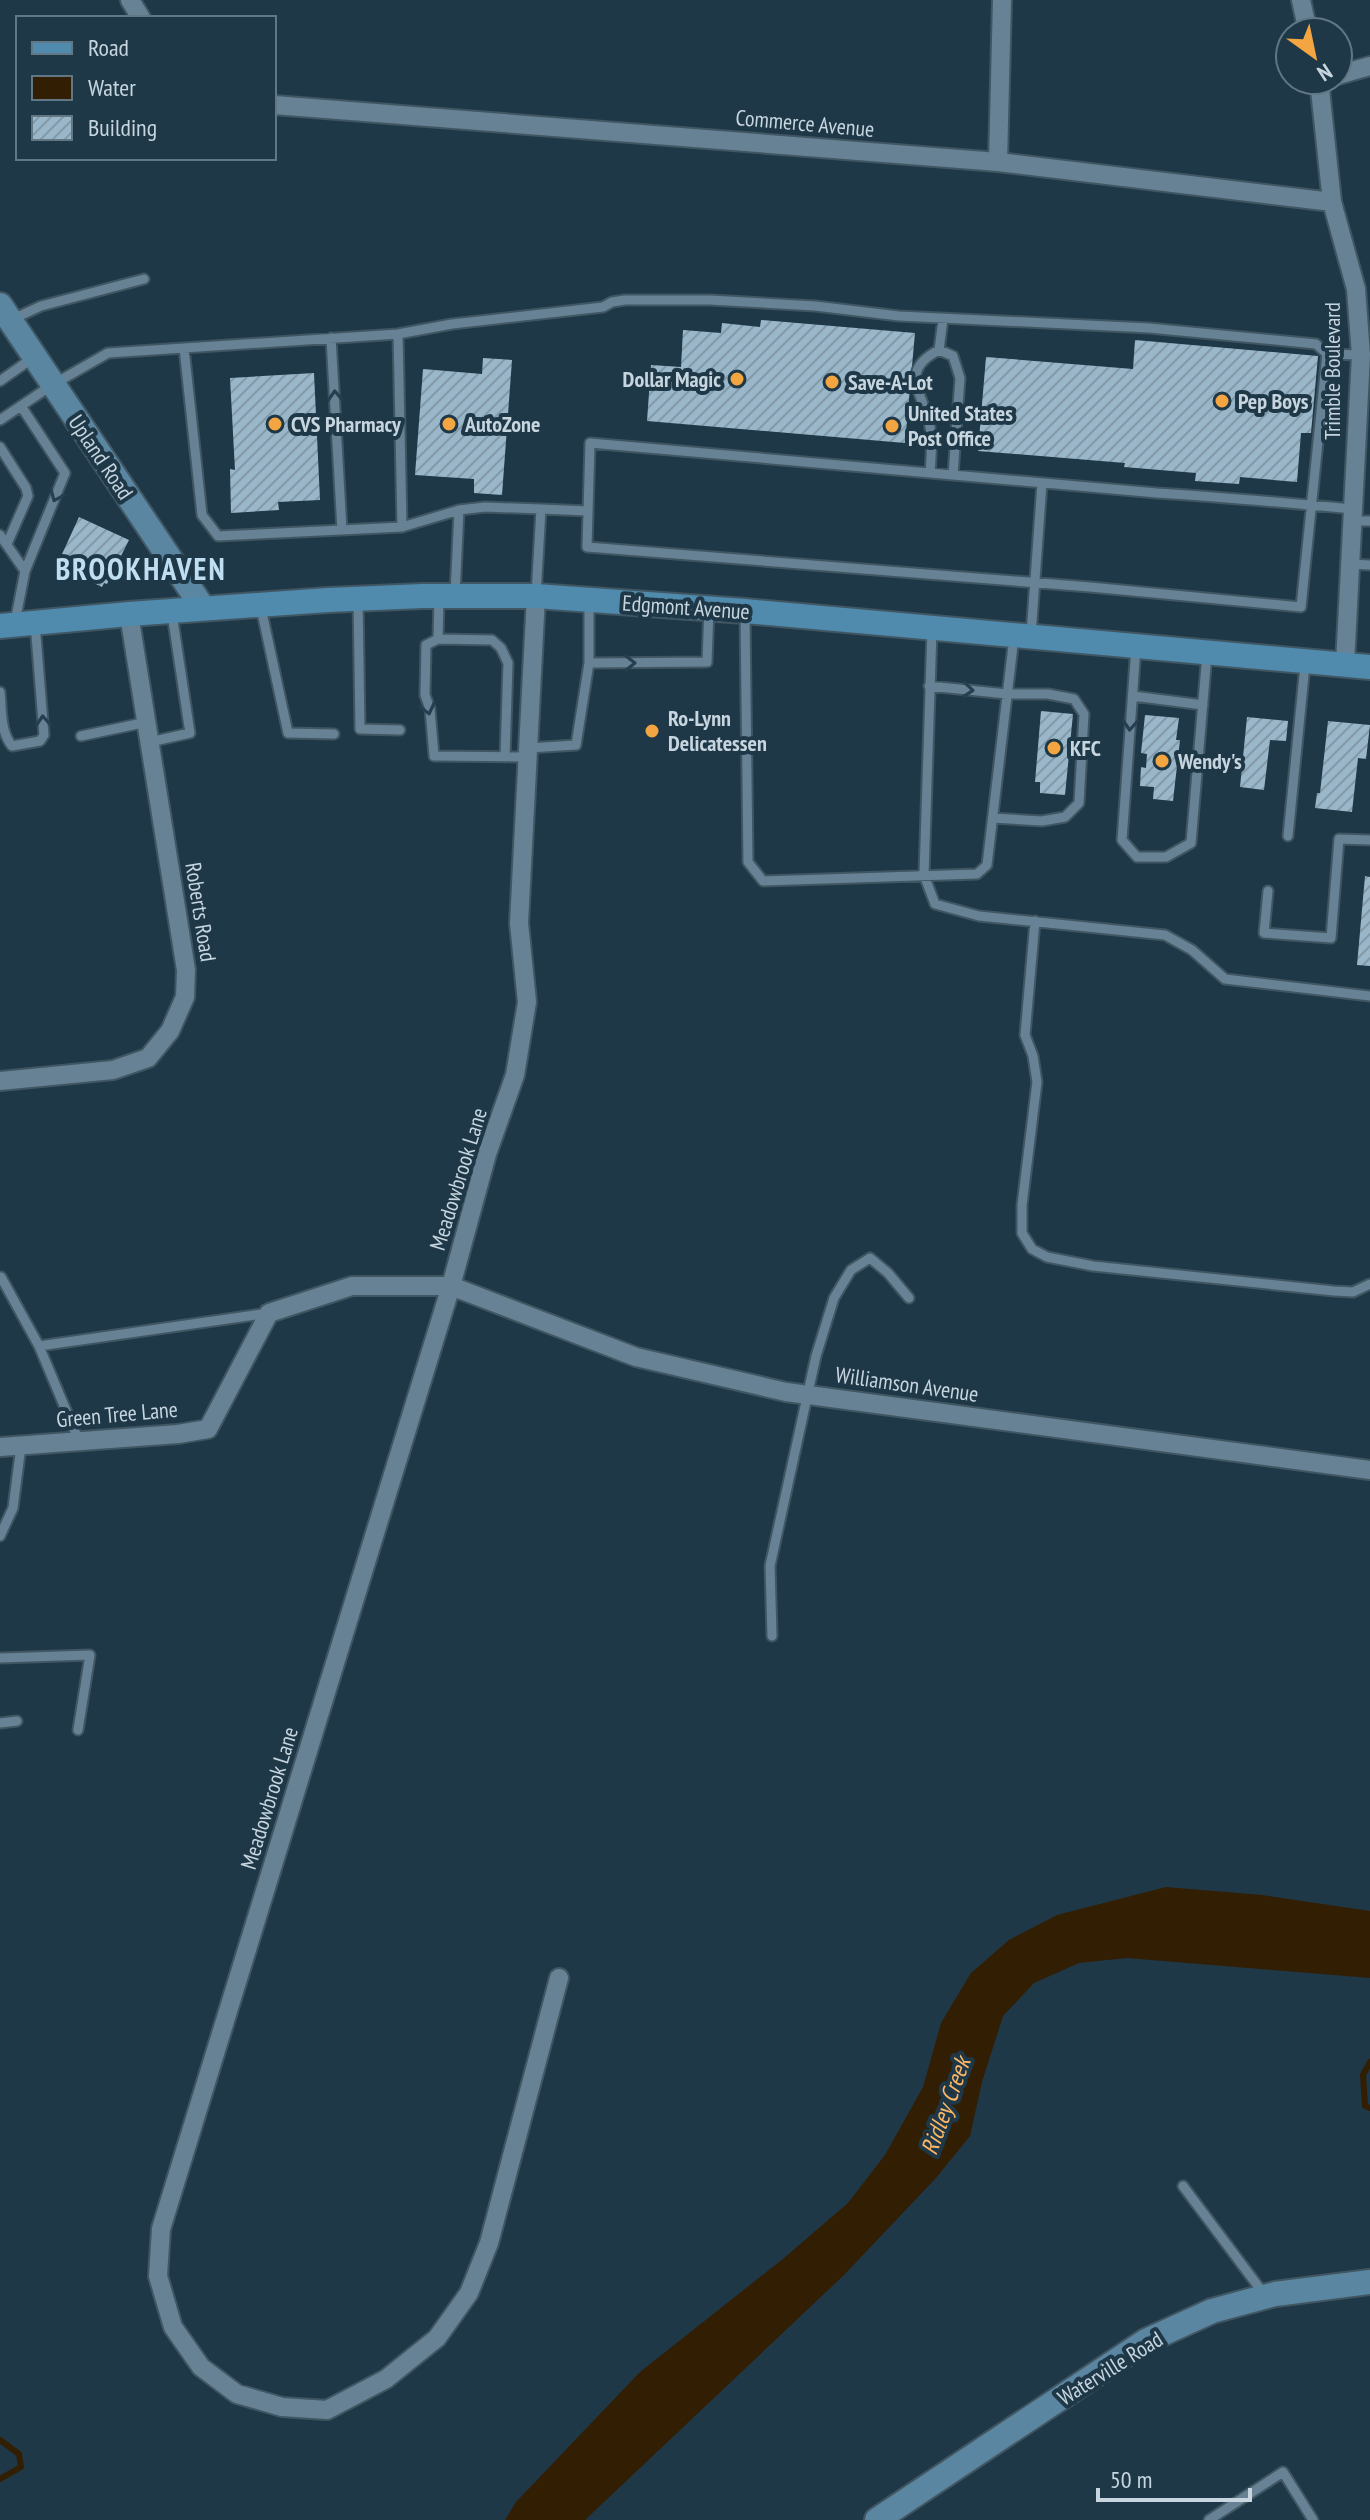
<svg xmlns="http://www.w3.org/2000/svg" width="1370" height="2520" font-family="'PT Sans Narrow',sans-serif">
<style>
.water{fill:#321e03}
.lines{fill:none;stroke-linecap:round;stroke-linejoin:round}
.stream{stroke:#321e03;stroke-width:6}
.building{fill:url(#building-hatch)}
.lane-casing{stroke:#405662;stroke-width:13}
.street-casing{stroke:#405662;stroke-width:22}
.secondary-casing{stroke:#405662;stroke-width:28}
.primary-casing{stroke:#405662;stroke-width:28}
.lane{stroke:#678294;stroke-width:9}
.street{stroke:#678294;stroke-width:18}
.secondary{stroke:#5b86a1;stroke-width:24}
.primary{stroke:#508aad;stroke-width:24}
.oneway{stroke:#263f50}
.poi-dot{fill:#f2a541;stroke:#1f3848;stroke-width:3}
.labels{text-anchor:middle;stroke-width:8;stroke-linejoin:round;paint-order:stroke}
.street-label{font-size:22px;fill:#c6d5de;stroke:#1f3848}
.poi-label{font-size:22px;font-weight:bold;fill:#c6d5de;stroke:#1f3848;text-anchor:start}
.water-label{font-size:24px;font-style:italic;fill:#fbb666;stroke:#1f3848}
.district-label{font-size:30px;font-weight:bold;letter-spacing:2px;fill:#c0def1;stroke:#1f3848}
</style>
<defs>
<pattern id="building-hatch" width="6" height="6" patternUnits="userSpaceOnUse" patternTransform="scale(2)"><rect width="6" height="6" fill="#9ab7ca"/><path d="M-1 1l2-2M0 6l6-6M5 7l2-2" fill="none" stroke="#8299a8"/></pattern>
</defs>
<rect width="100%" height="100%" fill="#1f3848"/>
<!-- water -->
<path class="water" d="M1166 1887 1262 1895 1370 1911V1978L1127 1958 1079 1963 1034 1983 1003 2016 982 2082 970 2136 936 2178 844 2275 585 2520H505L516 2502 640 2372 784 2258 848 2203 885 2155 923 2087 941 2023 971 1973 1009 1940 1057 1915Z"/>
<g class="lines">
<!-- stream -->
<path class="stream" d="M1370 2062 1363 2075 1365 2106 1370 2108
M0 2440 19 2454 21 2467 0 2479"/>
</g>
<!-- building -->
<path class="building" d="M761 320 915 333 905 443 647 421 651 365 681 367 683 330 721 333 722 323 760 327Z
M1135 340 1318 356 1311 433H1301L1297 482 1240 477 1239 484 1195 481 1196 473 1124 467 1125 463 978 451 986 357 1133 369Z
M483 358 512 360 502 495 474 493V479L415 475 423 369 482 374Z
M314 373 320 500 278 502 279 510 231 513 230 469 235 470 230 378Z
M79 517 129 540 107 584 104 583 102 587 57 565Z
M1041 711 1073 714 1065 795 1040 793V782H1035Z
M1145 715 1179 718 1176 740H1180L1173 801 1153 799 1154 787 1140 786 1141 767 1146 768 1147 754 1141 753Z
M1247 717 1288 721 1286 741 1270 740 1264 790 1240 787Z
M1328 721 1370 725 1366 759 1358 758 1352 812 1315 808 1317 793H1320Z
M1365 876 1370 877V966L1357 965Z"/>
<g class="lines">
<defs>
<path id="lane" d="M13 319 41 306 144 279
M331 338 342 530
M184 348 202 515 218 536 402 527 398 334
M939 350 943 319
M0 381 34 357
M21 406 65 473 25 571
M0 420 52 385 108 353 398 334 452 324 603 307 612 302 625 300H710L815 306 899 316 1149 328 1316 344 1327 354
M0 447 26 488 28 496 7 544
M930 473C931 457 933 442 930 427 925 395 896 372 939 350L953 356 960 378 953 475
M541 509 588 511
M1353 509C1288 503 1222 497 1157 493L590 443 587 547 1090 587 1301 607 1327 354 1361 355
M1353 521H1370
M402 527 459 510 485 507 541 509 536 595
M0 535 25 571 15 622
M1350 564 1370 565
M455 595 459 510
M358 599 360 729 400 730
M589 603V663L707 662 709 608
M261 608 288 733 334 734
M745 614 748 862 763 881 977 874 987 865 1014 637
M932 629 924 875 935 904 979 916 1165 935 1192 950 1225 979 1370 996
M1031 635 1042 483
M438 639 439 598
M1136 647 1122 840 1137 857H1166L1191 843 1207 654
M929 686 1007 694H1048L1074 699 1084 714 1079 803 1065 817 1042 821 993 818
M0 692C2 711 0 731 12 746L40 741 44 735 35 623
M1133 696 1203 705
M81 736 147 722
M150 742 190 733 172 614
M528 748 576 745 589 663
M505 757 508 663 501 648 492 640 438 639 426 645 425 695 430 709 434 756 527 757
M1288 836 1305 665
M1268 891 1264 933 1331 938 1339 839 1370 840
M1035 921 1025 1035 1033 1056 1037 1082 1022 1205V1233L1032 1249 1047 1257 1093 1266 1334 1291 1353 1292 1370 1284
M1 1277 39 1346
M79 1441 39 1346 269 1313
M0 1536 13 1508 21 1446
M772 1636 770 1566 816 1356 834 1298 851 1270 870 1258 888 1273 909 1298
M0 1658 90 1655 78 1730
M0 1723 17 1721
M1183 2186 1264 2294
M1209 2520 1283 2472 1313 2520"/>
<path id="street" d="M130 0 141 18
M1301 0 1308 32
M1338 75 1370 66
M1319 80 1332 202 1356 289 1361 355 1345 664
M274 105 998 162 1332 202
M998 162 1002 0
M536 596 519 923 527 1002 515 1075 487 1154 451 1286 161 2229 158 2276 173 2327 201 2367 237 2394 282 2407 327 2410 386 2379 437 2338 469 2293 489 2243 559 1978
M0 1081 113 1070 148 1058 170 1031 185 997 186 970 129 614
M0 1447 178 1434 208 1429 269 1313 352 1286H451L636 1357 786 1392 1370 1470"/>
<path id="secondary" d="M0 305 203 608
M877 2520 1146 2341 1212 2311 1275 2294 1370 2282"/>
<path id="primary" d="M0 626 129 614 328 600 423 596H536L745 611 1370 667"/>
</defs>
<!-- lane casing -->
<use href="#lane" class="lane-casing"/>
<!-- street casing -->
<use href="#street" class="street-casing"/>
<!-- secondary casing -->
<use href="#secondary" class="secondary-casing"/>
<!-- primary casing -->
<use href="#primary" class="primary-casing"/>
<!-- lane -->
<use href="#lane" class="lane"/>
<!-- street -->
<use href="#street" class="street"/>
<!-- secondary -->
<use href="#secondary" class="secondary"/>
<!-- primary -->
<use href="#primary" class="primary"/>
</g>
<!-- one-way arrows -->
<defs><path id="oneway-chevron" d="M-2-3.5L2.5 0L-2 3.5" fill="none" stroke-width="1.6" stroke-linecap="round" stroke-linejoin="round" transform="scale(2)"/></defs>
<g class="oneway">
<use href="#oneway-chevron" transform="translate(335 396) rotate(-93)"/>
<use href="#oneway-chevron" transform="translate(56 496) rotate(113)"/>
<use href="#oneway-chevron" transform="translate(630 663) rotate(-1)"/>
<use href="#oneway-chevron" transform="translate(968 690) rotate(5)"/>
<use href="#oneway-chevron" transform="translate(428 709) rotate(77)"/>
<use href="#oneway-chevron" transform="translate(43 721) rotate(-94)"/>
<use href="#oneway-chevron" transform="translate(1130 725) rotate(94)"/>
</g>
<!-- markers -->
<g class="poi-dot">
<circle cx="737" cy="379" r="8"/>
<circle cx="832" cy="382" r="8"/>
<circle cx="1222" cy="401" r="8"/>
<circle cx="275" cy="424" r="8"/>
<circle cx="449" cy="424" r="8"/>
<circle cx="892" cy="426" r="8"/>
<circle cx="652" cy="731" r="8"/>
<circle cx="1054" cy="748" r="8"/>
<circle cx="1162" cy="761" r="8"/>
</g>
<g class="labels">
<!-- street labels -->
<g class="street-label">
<text transform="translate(805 123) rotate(5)" y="8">Commerce Avenue</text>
<text transform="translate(1332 371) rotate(-90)" y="8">Trimble Boulevard</text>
<text transform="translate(101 457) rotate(56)" y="8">Upland Road</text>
<text transform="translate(686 607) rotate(4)" y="8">Edgmont Avenue</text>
<text transform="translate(201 912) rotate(81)" y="8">Roberts Road</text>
<text transform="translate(458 1179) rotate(-73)" y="8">Meadowbrook Lane</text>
<text transform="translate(907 1384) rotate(8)" y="8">Williamson Avenue</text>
<text transform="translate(117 1414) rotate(-5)" y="8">Green Tree Lane</text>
<text transform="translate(269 1798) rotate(-73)" y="8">Meadowbrook Lane</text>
<text transform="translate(1110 2368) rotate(-32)" y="8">Waterville Road</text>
</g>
<!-- poi labels -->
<g class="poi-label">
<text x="721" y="387" text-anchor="end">Dollar Magic</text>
<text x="848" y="390">Save-A-Lot</text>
<text x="1238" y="409">Pep Boys</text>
<text x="908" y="421">United States<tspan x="908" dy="25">Post Office</tspan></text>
<text x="291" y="432">CVS Pharmacy</text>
<text x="465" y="432">AutoZone</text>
<text x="668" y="726">Ro-Lynn<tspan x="668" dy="25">Delicatessen</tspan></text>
<text x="1070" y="756">KFC</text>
<text x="1178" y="769">Wendy's</text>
</g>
<!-- water labels -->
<g class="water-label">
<text transform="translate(946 2106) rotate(-70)" y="8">Ridley Creek</text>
</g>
<!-- district labels -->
<g class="district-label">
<text x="141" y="580">BROOKHAVEN</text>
</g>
</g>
<!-- legend -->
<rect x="16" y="16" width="260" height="144" fill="#1f3848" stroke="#627784" stroke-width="2"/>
<rect x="32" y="42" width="40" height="12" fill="#508aad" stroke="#627784" stroke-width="2"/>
<text x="88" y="56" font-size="24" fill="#c6d5de">Road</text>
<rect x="32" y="76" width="40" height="24" fill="#321e03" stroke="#627784" stroke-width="2"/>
<text x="88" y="96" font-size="24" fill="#c6d5de">Water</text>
<rect x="32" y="116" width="40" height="24" fill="url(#building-hatch)" stroke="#627784" stroke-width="2"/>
<text x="88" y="136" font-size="24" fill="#c6d5de">Building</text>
<!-- north arrow -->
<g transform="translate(1314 56) rotate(147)"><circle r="38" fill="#1f3848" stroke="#627784" stroke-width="2"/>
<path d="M0-6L14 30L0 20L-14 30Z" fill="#f2a541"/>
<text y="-12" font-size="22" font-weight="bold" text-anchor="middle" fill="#c6d5de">N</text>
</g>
<!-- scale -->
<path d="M1098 2488v12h152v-12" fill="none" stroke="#c6d5de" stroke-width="4"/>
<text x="1110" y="2488" font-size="24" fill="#c6d5de" stroke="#1f3848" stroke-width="6" paint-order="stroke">50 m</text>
</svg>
